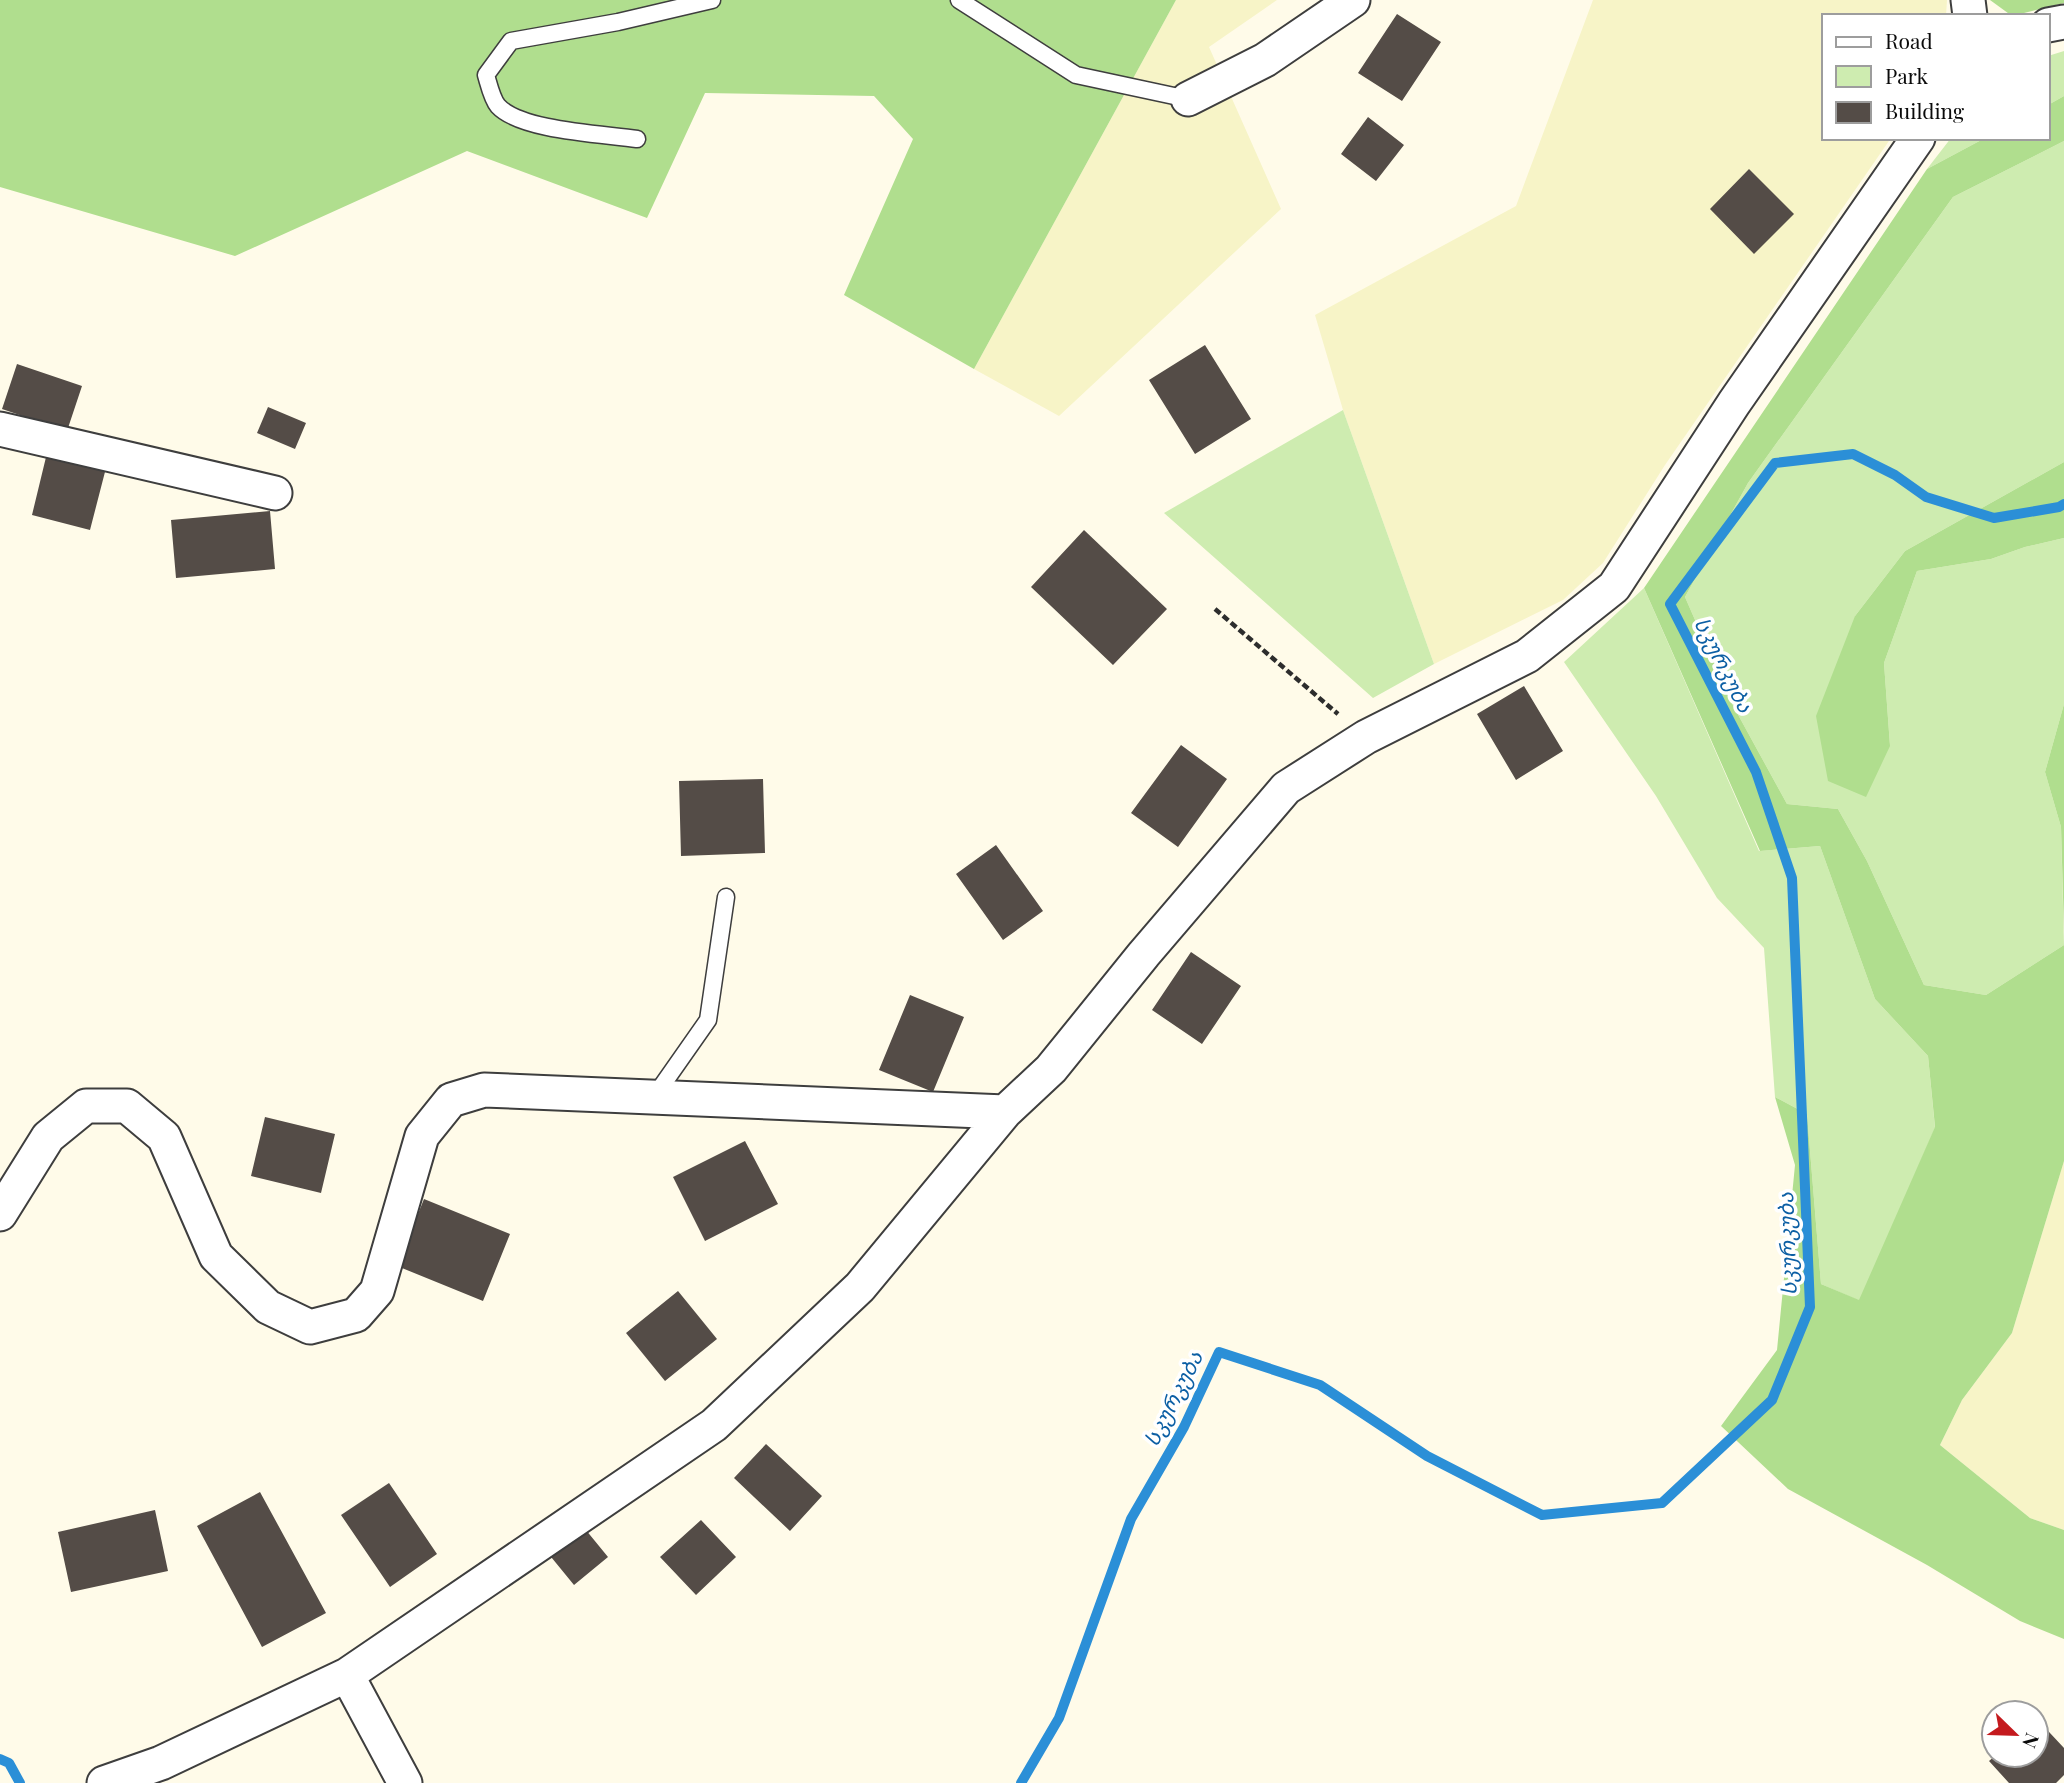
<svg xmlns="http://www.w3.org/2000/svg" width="2064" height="1783" font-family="'Playfair Display','Noto Sans Georgian',serif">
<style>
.farmland{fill:#f7f4c7}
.green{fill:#ceecb0}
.forest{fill:#b0de8e}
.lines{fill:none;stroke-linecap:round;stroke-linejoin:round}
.stream{stroke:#2b8fd7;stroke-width:10}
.building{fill:#544c47}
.lane-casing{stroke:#3e3e3e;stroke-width:19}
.street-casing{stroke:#3e3e3e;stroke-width:37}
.path{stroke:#2d2d2d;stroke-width:4.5;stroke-dasharray:7 3.5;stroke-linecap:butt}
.lane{stroke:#fff;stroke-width:16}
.street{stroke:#fff;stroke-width:33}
.labels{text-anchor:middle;stroke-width:7;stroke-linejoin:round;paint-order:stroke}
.water-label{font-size:21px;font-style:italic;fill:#0c5fa4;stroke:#fff}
</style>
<rect width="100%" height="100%" fill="#fffbe9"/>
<!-- farmland -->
<path class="farmland" d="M1176 0H1277L1209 47 1281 209 1059 416 974 369Z
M1593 0H1947L1946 16H1824V138H1891L1665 465 1603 563 1563 600 1434 664 1343 410 1315 315 1516 206Z
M2064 1161V1530L2030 1518 1940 1445 1962 1400 2012 1333Z"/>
<!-- green -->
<path class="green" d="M2064 51V96L2048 105V56Z
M1951 138H1985L1927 169Z
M2064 141V462L1905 551 1855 616 1890 746 1884 663 1917 571 1991 559 2025 547 2064 538V704L2045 772 2061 827 2064 945 1986 995 1924 985 1867 861 1838 809 1787 804 1730 700 1685 597 1748 483 1953 197Z
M1343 410 1434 664 1373 698 1164 513Z
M1644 588 1759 851 1820 846 1875 999 1928 1056 1935 1128 1860 1301 1821 1284 1807 1114 1775 1097 1764 948 1717 898 1656 796 1564 662Z"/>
<!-- forest -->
<path class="forest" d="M0 0H1176L974 369 844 295 913 139 874 96 705 93 647 218 467 151 235 256 0 187Z
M1990 0H2064V3L2012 16Z
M2064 96V141L1953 197 1748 483 1685 597 1730 700 1787 804 1838 809 1867 861 1924 985 1986 995 2064 945V1161L2012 1333 1962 1400 1940 1445 2030 1518 2064 1530V1639L2020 1621 1927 1565 1788 1489 1721 1426 1777 1350 1795 1165 1775 1097 1807 1114 1821 1284 1859 1300 1935 1127 1928 1056 1875 999 1820 846 1760 851 1644 588 1927 169 1985 138H2048V105Z
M2064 462V538L2025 547 1991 559 1917 571 1884 663 1890 746 1866 797 1828 781 1816 716 1855 616 1905 551Z
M2064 704V932L2061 827 2045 772Z"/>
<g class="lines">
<!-- stream -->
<path class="stream" d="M0 1759 9 1763 20 1783
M1021 1783 1059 1718 1131 1519 1184 1427 1219 1352 1320 1385 1427 1456 1542 1515 1662 1503 1772 1400 1810 1307 1792 878 1756 772 1670 604 1775 463 1853 454 1895 475 1926 497 1994 518 2059 507 2064 504"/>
</g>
<!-- building -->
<path class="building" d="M1397 14 1441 42 1402 101 1358 73Z
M1368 117 1404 145 1376 181 1341 154Z
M1749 169 1794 214 1754 254 1710 209Z
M1205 345 1251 419 1195 454 1149 380Z
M17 364 82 386 67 431 2 409Z
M268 407 306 423 295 449 257 433Z
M47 453 106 468 90 530 32 515Z
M270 511 275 569 176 578 171 520Z
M1084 530 1167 609 1113 665 1031 587Z
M1524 686 1563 751 1516 780 1477 714Z
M1181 745 1227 779 1178 847 1131 813Z
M763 779 765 853 681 856 679 781Z
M996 845 1043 911 1003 940 956 874Z
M1191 952 1241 986 1202 1044 1152 1010Z
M910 995 964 1017 933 1092 879 1070Z
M265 1117 335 1134 321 1193 251 1176Z
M745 1141 778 1204 705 1241 673 1177Z
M424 1199 510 1234 483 1301 397 1266Z
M678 1291 717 1339 665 1381 626 1333Z
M766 1444 822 1496 790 1531 734 1478Z
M389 1483 437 1554 390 1587 341 1515Z
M260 1492 326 1613 262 1647 197 1526Z
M155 1510 168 1571 71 1592 58 1532Z
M701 1520 736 1557 696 1595 660 1557Z
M581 1524 608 1557 574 1585 547 1552Z
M2036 1718 2064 1748V1775L2056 1783H2009L1989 1761 1996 1755H2036Z"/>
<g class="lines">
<defs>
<path id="lane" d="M959 0 1076 75 1188 99
M637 139C604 134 521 131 498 106 492 99 489 85 486 75L511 41 618 22 712 0
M654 1097 708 1020 726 897"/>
<path id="street" d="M1968 0 1970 16
M2048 25 2064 22
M1188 99 1265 60 1353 0
M0 429 275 493
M0 1214 48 1137 86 1106H127L164 1137 216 1256 268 1307 310 1327 356 1315 377 1291 422 1136 451 1100 484 1090 1005 1112
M347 1675 405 1783
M104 1783 161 1763 347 1675 714 1425 860 1287 1005 1112 1051 1069 1144 954 1286 788 1366 737 1527 656 1614 587 1734 403 1918 138"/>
</defs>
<!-- lane casing -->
<use href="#lane" class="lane-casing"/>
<!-- street casing -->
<use href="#street" class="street-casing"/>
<!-- path -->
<path class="path" d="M1215 609 1338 714"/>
<!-- lane -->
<use href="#lane" class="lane"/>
<!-- street -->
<use href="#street" class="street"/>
</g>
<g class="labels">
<!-- water labels -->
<g class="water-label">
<text transform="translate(1723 665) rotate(63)" y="7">სკურკუბა</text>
<text transform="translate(1788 1244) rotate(-92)" y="7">სკურკუბა</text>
<text transform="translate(1174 1399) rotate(-63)" y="7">სკურკუბა</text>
</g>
</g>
<!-- legend -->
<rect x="1822" y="14" width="228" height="126" fill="#ffffff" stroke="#9d9d9d" stroke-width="2"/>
<rect x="1836" y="37" width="35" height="10" fill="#ffffff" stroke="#9d9d9d" stroke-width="2"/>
<text x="1885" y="49" font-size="21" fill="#0b0b0b">Road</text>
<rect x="1836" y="66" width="35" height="21" fill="#ceecb0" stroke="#9d9d9d" stroke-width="2"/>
<text x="1885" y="84" font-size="21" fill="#0b0b0b">Park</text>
<rect x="1836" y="102" width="35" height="21" fill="#544c47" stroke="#9d9d9d" stroke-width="2"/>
<text x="1885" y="119" font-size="21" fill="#0b0b0b">Building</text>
<!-- north arrow -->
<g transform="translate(2015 1734) rotate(113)"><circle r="33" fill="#ffffff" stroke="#9d9d9d" stroke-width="2"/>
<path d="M0-5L12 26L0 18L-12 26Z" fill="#c41a1e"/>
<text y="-10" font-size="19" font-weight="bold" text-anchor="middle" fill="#0b0b0b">N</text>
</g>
</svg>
